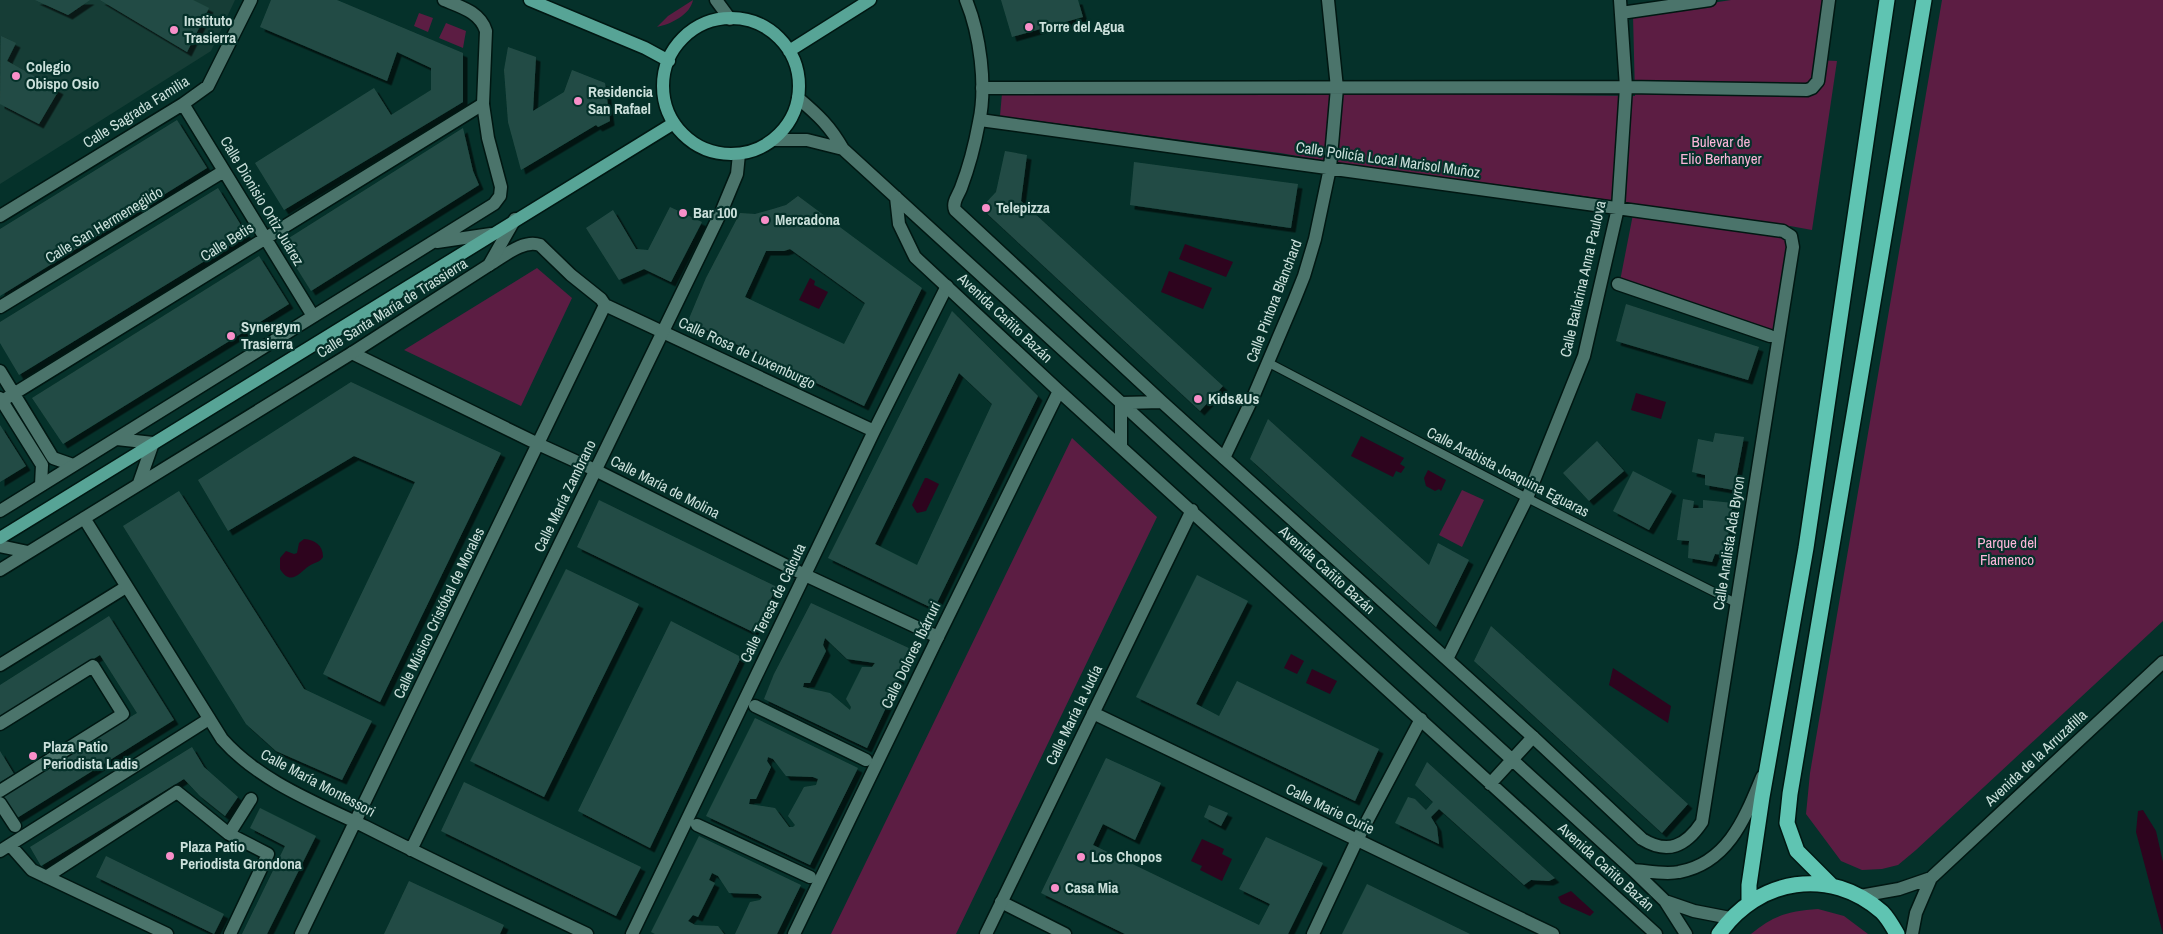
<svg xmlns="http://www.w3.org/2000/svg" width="2163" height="934" font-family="'Archivo Narrow',sans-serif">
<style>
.built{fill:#163d36}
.green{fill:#5c1d43}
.water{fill:#2e041e}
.building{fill:#244c45;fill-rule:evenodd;filter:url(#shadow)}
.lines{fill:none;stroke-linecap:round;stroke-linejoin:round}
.lane-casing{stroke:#001712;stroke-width:10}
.street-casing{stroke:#001712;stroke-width:15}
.secondary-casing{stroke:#001712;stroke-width:15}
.primary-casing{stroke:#001712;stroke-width:15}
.highway-casing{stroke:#001712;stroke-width:18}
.lane{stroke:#4b746b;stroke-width:8}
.street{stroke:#4b746b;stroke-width:12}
.secondary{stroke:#4b746b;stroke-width:12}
.primary{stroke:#57a496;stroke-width:12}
.highway{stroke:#5fc4b2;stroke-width:15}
.poi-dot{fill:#f98fc9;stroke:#05312a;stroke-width:2}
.labels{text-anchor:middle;stroke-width:4.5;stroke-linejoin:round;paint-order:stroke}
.poi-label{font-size:15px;font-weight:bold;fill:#cbe0db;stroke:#05312a;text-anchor:start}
.street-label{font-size:15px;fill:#cbe0db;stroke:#05312a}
.park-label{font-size:15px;fill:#fcb5d9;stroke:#05312a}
</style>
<defs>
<filter id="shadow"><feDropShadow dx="4.5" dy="4.5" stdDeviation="0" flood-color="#0009"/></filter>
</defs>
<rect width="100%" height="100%" fill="#05312a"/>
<!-- built -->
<path class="built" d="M0 0H235L211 51 0 184Z"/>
<!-- green -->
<path class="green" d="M693 0C690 15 671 24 657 27L668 16Z
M1731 0H1824L1816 60 1837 61 1812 230 1790 226 1773 332 1620 281 1635 204 1570 194 1356 166 1280 153 1000 116 1002 93 1254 92 1635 96 1633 15Z
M1942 0H2163V621L1916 850 1898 865 1882 869 1862 870 1841 861 1806 814 1810 773Z
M419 13 433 18 428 32 414 26Z
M446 23 466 31 463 48 439 38Z
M537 268 572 298 521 406 404 350Z
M1072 438 1157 517 956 934H831Z
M1462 490 1484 500 1462 547 1439 535Z
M1818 909 1844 916 1868 934H1751C1774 915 1789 911 1818 909Z"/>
<!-- water -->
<path class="water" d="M1185 244 1233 262 1226 277 1179 259Z
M1169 271 1212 288 1203 309 1161 292Z
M810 278 815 281 814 285 828 292 819 309 799 300Z
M1636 393 1666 402 1661 419 1631 410Z
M1361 436 1404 458 1400 464 1405 467 1401 473 1396 471 1393 477 1351 456Z
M1428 470 1446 480 1441 491 1439 489 1435 491 1426 486 1424 478Z
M925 478H927L939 484 926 511 917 513 912 505Z
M304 539C315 540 323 545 323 557 319 563 315 562 309 566 300 572 291 587 280 569V558L286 551 294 554 297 553 299 543Z
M1291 654 1304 661 1297 674 1284 668Z
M1613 668 1671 706 1668 723 1609 685Z
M1312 669 1337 681 1330 694 1306 683Z
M2143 810 2156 831 2163 862V934L2136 832 2138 811Z
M1202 839 1224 849 1222 854 1232 859 1222 881 1200 870 1202 866 1191 861Z
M1571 891 1594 912 1590 916 1561 903 1558 897Z"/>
<!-- building -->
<path class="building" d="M35 0H90L68 15Z
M100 0H193L209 8 187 52Z
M271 0H337L463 53V102L284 210 255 163 374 88 391 115 431 90V68L397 52 387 81 260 27Z
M1001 0H1078L1083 17 1012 37Z
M1 36 16 43 7 61 59 90 39 124 0 104Z
M508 47 536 57 533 111 564 92 572 70 605 83 610 121 598 127 596 125 521 170 508 122 504 70Z
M177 120 207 168 0 296V229Z
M463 128 473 171 479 185 311 291 281 243Z
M1005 151 1027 155 1021 201 1223 386 1200 411 981 208 996 192Z
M1134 162 1298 184 1291 228 1130 205Z
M218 188 247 235 19 375 0 343V322Z
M798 196 922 288 864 406 688 321 706 278 740 213 755 214 773 209 786 205ZM790 249 865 303 844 344 745 297 766 251H784Z
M670 207 702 222 671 282 644 269 619 280 586 228 613 210 636 249 648 250Z
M259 256 289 304 63 444 32 398Z
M1626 304 1759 347 1748 380 1616 341Z
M952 311 1038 396 934 609 828 558ZM959 373 992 404 917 565 875 544Z
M351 382 501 453 380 702 323 674 415 482 354 456 228 531 198 480Z
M1268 419 1429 565 1438 543 1469 560 1436 627 1250 459Z
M0 425 26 466 0 482Z
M1715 433 1744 437 1734 490 1705 485V475L1692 472 1698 439 1713 442Z
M1597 441 1624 471 1589 501 1563 473Z
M1633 471 1672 491 1649 530 1613 511Z
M179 491 304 689 372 721 342 780 276 751 246 724 123 526Z
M1683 499 1694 501 1693 508H1703V500L1733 503 1725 555 1715 554 1712 562 1688 558 1689 541 1677 540Z
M599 500 777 587 753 632 577 547Z
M566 569 639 604 544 797 470 761Z
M1197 575 1248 601 1196 704 1219 716 1237 681 1379 749 1355 801 1136 697Z
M811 603 913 650 867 748 764 699 774 674ZM825 638 847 659 875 663 872 667H862L846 699 851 707 850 710 830 693 803 687 804 683H810L826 651 823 645Z
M109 616 174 720 17 818 0 796 137 713 100 655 0 717V685Z
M671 621 741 657 650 848 578 811Z
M1491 626 1688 804 1662 833 1474 661Z
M755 718 858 768 810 865 706 816ZM768 757 773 759 786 776 813 777 818 779 816 785 804 787 788 816 795 825 793 827H789L775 808 749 804 750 799H756L771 767 767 761Z
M192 747 204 767 238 797 225 816 200 796 184 779 41 866 30 847Z
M0 751 14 774 0 782Z
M1106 758 1161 783 1135 840 1103 824 1093 845 1259 925 1270 904 1239 889 1266 837 1323 863 1288 934H1125L1041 893Z
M1427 762 1555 878 1549 881 1531 880 1524 885 1439 809 1431 817 1437 827 1439 844 1395 823 1408 797 1415 799 1426 810 1433 802 1415 785Z
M464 782 641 867 616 916 441 831Z
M1209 805 1228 813 1221 826 1204 817Z
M260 808 316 836 267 934H242L285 846 250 828Z
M699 836 801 885 777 934H735L750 902 760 900 762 897 758 894 729 893 718 876 712 873 709 880 715 883 698 917 693 915 688 921 695 925 718 926 724 934H655L651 932Z
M106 856 224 914 214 934 96 877Z
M409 881 504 925 500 934H384Z
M1367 884 1470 934H1342Z"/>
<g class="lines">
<defs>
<path id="lane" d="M1269 363 1527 498 1736 603"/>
<path id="street" d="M1621 13 1710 0
M982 88 1626 87 1807 90 1812 88 1818 81 1829 0
M183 104 313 316
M980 120 1783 231 1791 236 1793 247 1702 822C1686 846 1668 855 1642 839L1533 737
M0 216 183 104 208 86 251 0
M489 265C503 257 523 239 540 245L571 275 601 299 605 305
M1618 284 1770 336
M605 305 874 431
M0 307 224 171
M352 353 538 444 595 470 805 575 938 637
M0 371 53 458 73 465
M0 398 42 465 41 485
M2 401 483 104
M1224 458 1254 395 1294 301 1304 276 1315 239 1330 168 1337 88 1328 0
M1448 657 1527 498 1584 356 1618 208 1626 87 1620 0
M0 665 126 587
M755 706 866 760
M0 724 93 666 123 714 0 791
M0 803 15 826
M355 822 605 305
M697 825 810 877
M229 834 251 799
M10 845 32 870 167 934
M0 851 209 719
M46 877 177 792 229 834 268 854 230 934
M1001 902 1065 934
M632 934 874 431 947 286
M1313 934 1357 840 1421 719"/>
<path id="secondary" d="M716 0 730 19
M966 0C980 34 987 86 979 122 975 144 969 167 961 188 958 196 952 202 955 210L1162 402 1533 737 1490 784
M798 98C818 115 830 126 843 149L1633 870 1665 901 1686 934
M773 140H807L843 149
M896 197 899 224 915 257 1059 391 1656 934
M437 242 491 234
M1121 403V446
M1121 403 1162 402
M117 439 153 443 139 483
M0 511 494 204 500 196 501 187 488 138 483 104 486 31C480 12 461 7 444 0
M84 518 222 739C259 781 316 803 366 827 439 864 513 899 587 934
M0 546 28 552
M0 570 352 353 489 265 515 219
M1093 713 1553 934
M411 850 722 210 737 174 739 154
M1633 870C1647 871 1665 875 1679 872 1728 863 1745 818 1762 777
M1860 896 1899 889 1931 878 2163 662
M1665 901 1694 911 1730 918
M301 934 355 822
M794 934 938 637 1059 391
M986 934 1192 510
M1912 934 1916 913 1931 878"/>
<path id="primary" d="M530 0 645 48 669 61
M663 86a68 68 0 1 1 136 0a68 68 0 1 1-136 0Z
M789 51 870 0
M0 538 674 123"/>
<path id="highway" d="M1832 886 1797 851 1787 823 1790 794 1924 0
M1749 902V885L1762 797 1806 548 1887 0
M1719 934C1758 878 1830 866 1882 912 1888 918 1893 927 1897 934"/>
</defs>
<!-- lane casing -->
<use href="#lane" class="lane-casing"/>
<!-- street casing -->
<use href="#street" class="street-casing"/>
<!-- secondary casing -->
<use href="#secondary" class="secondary-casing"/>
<!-- primary casing -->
<use href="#primary" class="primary-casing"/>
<!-- highway casing -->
<use href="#highway" class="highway-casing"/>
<!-- lane -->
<use href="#lane" class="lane"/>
<!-- street -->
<use href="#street" class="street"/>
<!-- secondary -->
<use href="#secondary" class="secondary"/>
<!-- primary -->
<use href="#primary" class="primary"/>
<!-- highway -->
<use href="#highway" class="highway"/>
</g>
<!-- markers -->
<g class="poi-dot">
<circle cx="1029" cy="27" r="5"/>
<circle cx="174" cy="30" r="5"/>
<circle cx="16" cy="76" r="5"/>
<circle cx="578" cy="101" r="5"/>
<circle cx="986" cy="208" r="5"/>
<circle cx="683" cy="213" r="5"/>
<circle cx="765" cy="220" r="5"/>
<circle cx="231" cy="336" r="5"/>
<circle cx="1198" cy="399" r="5"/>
<circle cx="33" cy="756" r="5"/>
<circle cx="170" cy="856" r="5"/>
<circle cx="1081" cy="857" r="5"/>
<circle cx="1055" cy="888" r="5"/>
</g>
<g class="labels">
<!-- poi labels -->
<g class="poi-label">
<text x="184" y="26">Instituto<tspan x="184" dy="17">Trasierra</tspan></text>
<text x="1039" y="32">Torre del Agua</text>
<text x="26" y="72">Colegio<tspan x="26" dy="17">Obispo Osio</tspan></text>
<text x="588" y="97">Residencia<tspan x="588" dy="17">San Rafael</tspan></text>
<text x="996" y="213">Telepizza</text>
<text x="693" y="218">Bar 100</text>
<text x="775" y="225">Mercadona</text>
<text x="241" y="332">Synergym<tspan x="241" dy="17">Trasierra</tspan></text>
<text x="1208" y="404">Kids&amp;Us</text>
<text x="43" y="752">Plaza Patio<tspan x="43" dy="17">Periodista Ladis</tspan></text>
<text x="180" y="852">Plaza Patio<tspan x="180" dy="17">Periodista Grondona</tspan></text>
<text x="1091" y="862">Los Chopos</text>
<text x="1065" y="893">Casa Mia</text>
</g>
<!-- street labels -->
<g class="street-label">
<text transform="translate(136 112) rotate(-32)" y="5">Calle Sagrada Familia</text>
<text transform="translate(1388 160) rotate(8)" y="5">Calle Policía Local Marisol Muñoz</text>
<text transform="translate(262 201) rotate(59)" y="5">Calle Dionisio Ortiz Juárez</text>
<text transform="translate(104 225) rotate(-31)" y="5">Calle San Hermenegildo</text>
<text transform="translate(227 242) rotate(-32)" y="5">Calle Betis</text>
<text transform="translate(1583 279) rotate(-77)" y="5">Calle Bailarina Anna Paulova</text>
<text transform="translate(1274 301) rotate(-69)" y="5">Calle Pintora Blanchard</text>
<text transform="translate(392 308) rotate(-32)" y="5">Calle Santa María de Trassierra</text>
<text transform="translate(1005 318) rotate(43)" y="5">Avenida Cañito Bazán</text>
<text transform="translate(747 353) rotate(25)" y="5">Calle Rosa de Luxemburgo</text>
<text transform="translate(1508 472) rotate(27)" y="5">Calle Arabista Joaquina Eguaras</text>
<text transform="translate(665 487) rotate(27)" y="5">Calle María de Molina</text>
<text transform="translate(565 496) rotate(-64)" y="5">Calle María Zambrano</text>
<text transform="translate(1729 543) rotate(-81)" y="5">Calle Analista Ada Byron</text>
<text transform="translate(1327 570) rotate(42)" y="5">Avenida Cañito Bazán</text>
<text transform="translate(773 603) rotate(-64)" y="5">Calle Teresa de Calcuta</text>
<text transform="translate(439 613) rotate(-64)" y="5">Calle Músico Cristóbal de Morales</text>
<text transform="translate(911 655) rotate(-64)" y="5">Calle Dolores Ibárruri</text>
<text transform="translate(1074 715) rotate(-64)" y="5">Calle María la Judía</text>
<text transform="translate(2036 758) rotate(-43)" y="5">Avenida de la Arruzafilla</text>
<text transform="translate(318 783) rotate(28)" y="5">Calle María Montessori</text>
<text transform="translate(1330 809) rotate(26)" y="5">Calle Marie Curie</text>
<text transform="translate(1606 867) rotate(42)" y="5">Avenida Cañito Bazán</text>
</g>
<!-- park labels -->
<g class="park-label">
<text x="1721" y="147">Bulevar de<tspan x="1721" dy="17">Elio Berhanyer</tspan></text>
<text x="2007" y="548">Parque del<tspan x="2007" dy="17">Flamenco</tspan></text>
</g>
</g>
</svg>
